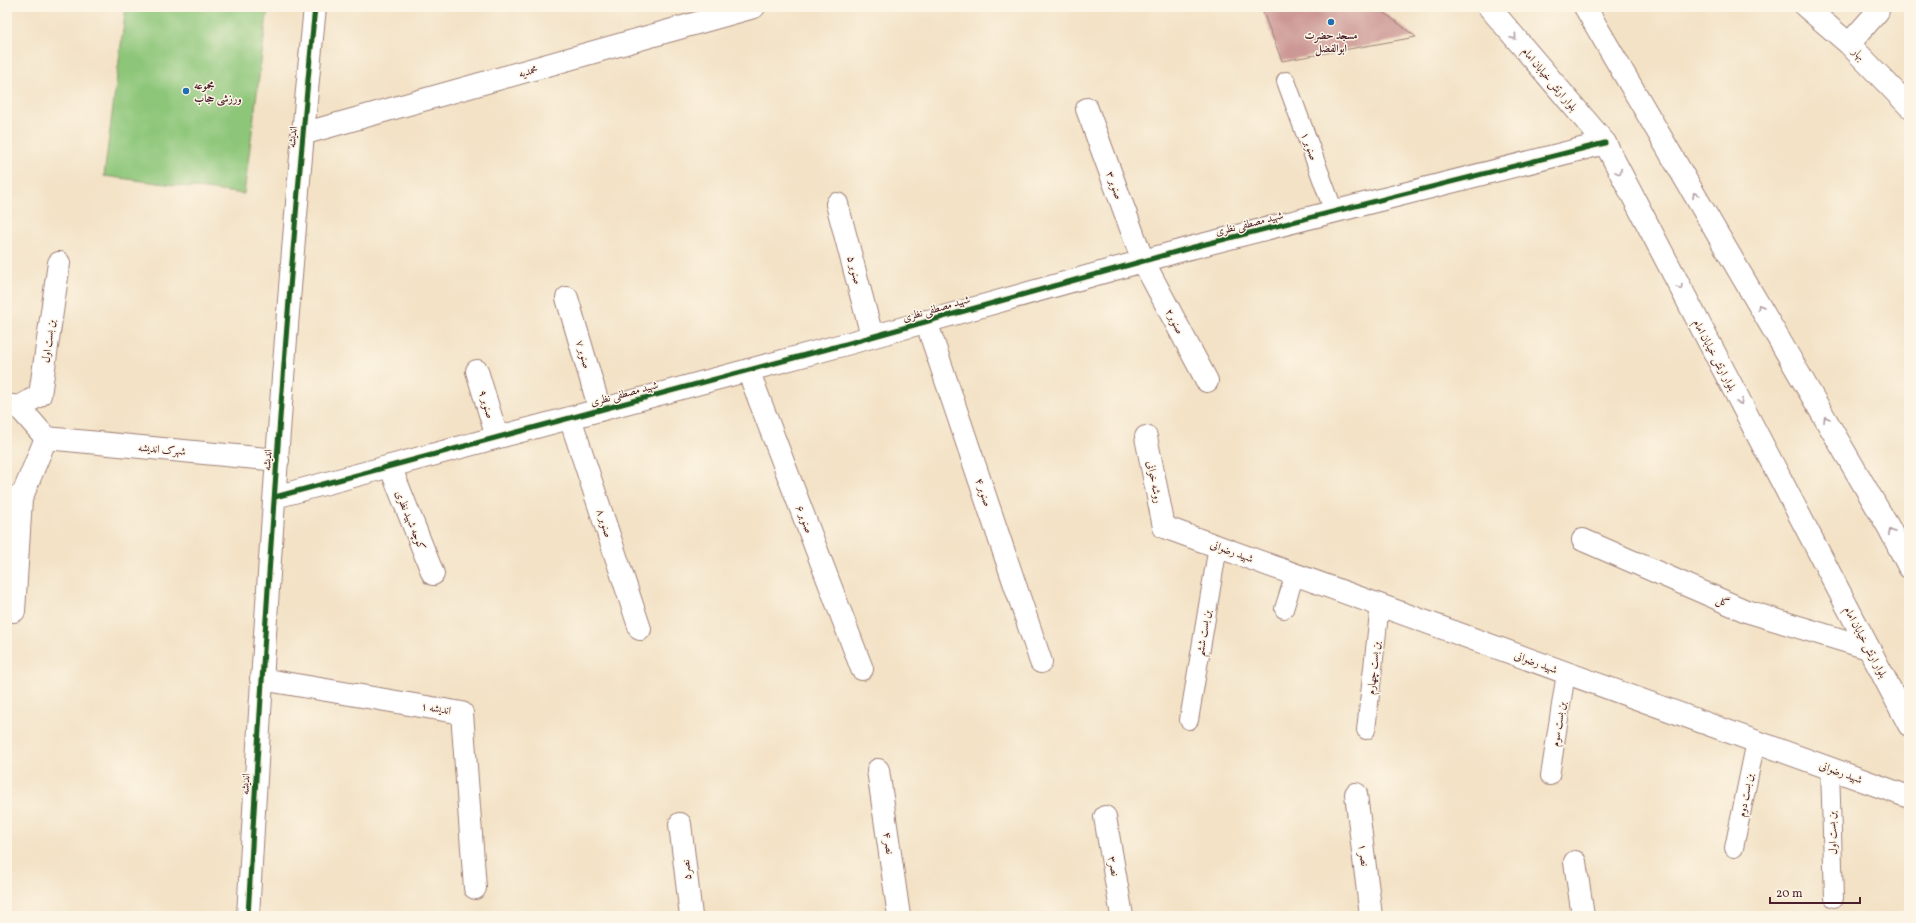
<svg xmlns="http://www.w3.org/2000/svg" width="1916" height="923" font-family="Vollkorn,Amiri,serif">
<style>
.green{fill:#8dc679;stroke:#6c7252}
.building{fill:#cc9794}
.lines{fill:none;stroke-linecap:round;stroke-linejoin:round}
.service-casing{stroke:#9e8078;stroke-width:20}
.minor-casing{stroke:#9e8078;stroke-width:24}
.secondary-casing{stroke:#9e8078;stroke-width:24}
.service{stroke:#fff;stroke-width:18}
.minor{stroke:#fff;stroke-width:22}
.secondary{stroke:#fff;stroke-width:22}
.cycleway-casing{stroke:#fcf5e5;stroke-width:8}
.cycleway{stroke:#1b5e20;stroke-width:5}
.oneway{stroke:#ae9aa0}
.poi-dot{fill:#1f6fb2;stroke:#fcf5e5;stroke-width:1.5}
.labels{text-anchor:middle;stroke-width:3;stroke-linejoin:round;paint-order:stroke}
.poi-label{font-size:11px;font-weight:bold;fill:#4a1f2b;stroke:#fcf5e5}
.street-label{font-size:11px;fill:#4a1f2b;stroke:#fcf5e5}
</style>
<rect width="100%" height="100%" fill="#fcf5e5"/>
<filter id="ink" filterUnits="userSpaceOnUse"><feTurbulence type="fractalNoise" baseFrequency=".025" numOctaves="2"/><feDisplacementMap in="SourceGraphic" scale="8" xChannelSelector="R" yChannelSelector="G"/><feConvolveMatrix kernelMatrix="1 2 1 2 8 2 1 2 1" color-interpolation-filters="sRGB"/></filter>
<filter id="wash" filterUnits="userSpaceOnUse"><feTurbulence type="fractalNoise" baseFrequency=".012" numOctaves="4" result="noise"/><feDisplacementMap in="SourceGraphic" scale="16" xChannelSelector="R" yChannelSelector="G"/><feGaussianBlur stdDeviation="0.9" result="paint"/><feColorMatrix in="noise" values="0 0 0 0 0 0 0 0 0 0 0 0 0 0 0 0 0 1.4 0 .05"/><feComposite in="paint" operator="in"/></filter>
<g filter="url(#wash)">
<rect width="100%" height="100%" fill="#f3e2c6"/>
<!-- green -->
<path class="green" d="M126 7H268L244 194 104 176Z"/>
<g id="blocks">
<!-- building -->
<path class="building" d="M1261 7H1377L1416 37 1282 61Z"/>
</g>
</g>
<g filter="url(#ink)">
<use href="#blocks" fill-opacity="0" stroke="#9e8078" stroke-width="1"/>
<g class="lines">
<defs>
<path id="service" d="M1286 81 1334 212
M1284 609 1295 574
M1189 720 1218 546
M1366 730 1380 605
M1830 768 1834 898
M1550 776 1566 673
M1734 848 1756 741"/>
<path id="minor" d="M1806 7 1849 44 1909 106
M1849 44 1878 11
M1087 109 1143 261 1207 381
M302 134 754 7
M837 204 872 336
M567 298 600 410
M926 321 1041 662
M748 370 862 669
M477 371 497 437
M7 405 19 407 46 438 278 460
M19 407 40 395 59 263
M570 418 640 629
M1146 437 1164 527 1909 797
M390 466 433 574
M7 497 21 499 46 438
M275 497 846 344 1190 248 1605 143
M1583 540 1746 611 1868 648
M14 611 21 499
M261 679 462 713 475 888
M878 770 899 916
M1356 794 1371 916
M1105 817 1122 916
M680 824 691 916
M1575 862 1583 916
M248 916C265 613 285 309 315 7"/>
<path id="secondary" d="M1489 7 1605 143 1909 725
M1585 7 1889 528 1909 567"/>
</defs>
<!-- service casing -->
<use href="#service" class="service-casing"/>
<!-- minor casing -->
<use href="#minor" class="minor-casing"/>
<!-- secondary casing -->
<use href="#secondary" class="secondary-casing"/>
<!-- service -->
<use href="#service" class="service"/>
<!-- minor -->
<use href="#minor" class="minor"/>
<!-- secondary -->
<use href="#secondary" class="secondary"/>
<defs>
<path id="cycleway" d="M275 497 846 344 1190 248 1605 143
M248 916C265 613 285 309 315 7"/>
</defs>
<!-- cycleway casing -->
<use href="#cycleway" class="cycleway-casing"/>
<!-- cycleway -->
<use href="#cycleway" class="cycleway"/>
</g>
<!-- one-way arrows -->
<defs><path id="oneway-chevron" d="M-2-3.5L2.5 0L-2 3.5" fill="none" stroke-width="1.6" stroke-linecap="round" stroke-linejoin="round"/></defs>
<g class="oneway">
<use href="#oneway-chevron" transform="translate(1514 37) rotate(50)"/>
<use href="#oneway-chevron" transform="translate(1619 172) rotate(62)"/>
<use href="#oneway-chevron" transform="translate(1695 195) rotate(-120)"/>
<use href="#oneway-chevron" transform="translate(1680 287) rotate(62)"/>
<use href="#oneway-chevron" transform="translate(1760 307) rotate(-120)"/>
<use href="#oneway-chevron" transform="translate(1740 402) rotate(62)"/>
<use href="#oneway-chevron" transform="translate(1826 419) rotate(-120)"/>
<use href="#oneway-chevron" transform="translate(1891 532) rotate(-118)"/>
</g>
</g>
<!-- markers -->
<g class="poi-dot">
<circle cx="1331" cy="22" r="4"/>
<circle cx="186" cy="91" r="4"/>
</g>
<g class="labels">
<!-- poi labels -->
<g class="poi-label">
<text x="1331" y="39">مسجد حضرت<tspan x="1331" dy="13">ابوالفضل</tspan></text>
<text x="194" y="89" text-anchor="start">مجموعه<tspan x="194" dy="13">ورزشی حجاب</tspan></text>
</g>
<!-- street labels -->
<g class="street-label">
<text transform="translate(1859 54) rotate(46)" y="4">بهار</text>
<text transform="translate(528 71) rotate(-16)" y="4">محمدیه</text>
<text transform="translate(1550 79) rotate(50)" y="4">بلوار ارتش خیابان امام</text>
<text transform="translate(292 137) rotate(-85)" y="4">اندیشه</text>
<text transform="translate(1310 146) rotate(70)" y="4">صنوبر ۱</text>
<text transform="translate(1115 185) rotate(70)" y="4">صنوبر ۳</text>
<text transform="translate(1249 223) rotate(-14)" y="4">شهید مصطفی نظری</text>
<text transform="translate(855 270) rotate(75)" y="4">صنوبر ۵</text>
<text transform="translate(936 308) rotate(-16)" y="4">شهید مصطفی نظری</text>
<text transform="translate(1175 321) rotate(62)" y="4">صنوبر۲</text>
<text transform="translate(48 341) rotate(-82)" y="4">بن بست اول</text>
<text transform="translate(584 354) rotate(74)" y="4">صنوبر ۷</text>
<text transform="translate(1715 355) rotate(62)" y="4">بلوار ارتش خیابان امام</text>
<text transform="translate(624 393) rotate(-15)" y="4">شهید مصطفی نظری</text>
<text transform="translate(487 404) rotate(73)" y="4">صنوبر ۹</text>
<text transform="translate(162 449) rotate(5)" y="4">شهرک اندیشه</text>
<text transform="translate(267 460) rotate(-86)" y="4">اندیشه</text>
<text transform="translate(1155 482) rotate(79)" y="4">روشه خوانی</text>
<text transform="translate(984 492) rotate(71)" y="4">صنوبر ۴</text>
<text transform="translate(805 519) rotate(69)" y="4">صنوبر ۶</text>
<text transform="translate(411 520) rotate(68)" y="4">کوچه شهید نظری</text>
<text transform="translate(605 523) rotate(72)" y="4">صنوبر ۸</text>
<text transform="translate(1232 551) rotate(20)" y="4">شهید رضوانی</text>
<text transform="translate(1723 601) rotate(24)" y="4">گل</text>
<text transform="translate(1203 633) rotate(-81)" y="4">بن بست ششم</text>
<text transform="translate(1866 642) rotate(62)" y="4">بلوار ارتش خیابان امام</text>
<text transform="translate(1536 662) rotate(20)" y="4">شهید رضوانی</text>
<text transform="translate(1373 668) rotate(-84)" y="4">بن بست چهارم</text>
<text transform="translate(436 708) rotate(9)" y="4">اندیشه ۱</text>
<text transform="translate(1558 724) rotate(-81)" y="4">بن بست سوم</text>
<text transform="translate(1841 772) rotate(20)" y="4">شهید رضوانی</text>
<text transform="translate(245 784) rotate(-87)" y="4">اندیشه</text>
<text transform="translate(1745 795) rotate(-79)" y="4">بن بست دوم</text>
<text transform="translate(1832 833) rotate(-92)" y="4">بن بست اول</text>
<text transform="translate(889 843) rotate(82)" y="4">نصر ۴</text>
<text transform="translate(1364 855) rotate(83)" y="4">نصر ۱</text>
<text transform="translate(1114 866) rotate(80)" y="4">نصر۳</text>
<text transform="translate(686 870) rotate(-96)" y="4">نصر۵</text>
</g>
</g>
<!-- margin -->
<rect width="1916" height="923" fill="none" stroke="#fcf5e5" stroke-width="24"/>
<!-- scale -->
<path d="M1770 897v6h90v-6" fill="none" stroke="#4a1f2b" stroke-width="2"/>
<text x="1776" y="897" font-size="12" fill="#4a1f2b" stroke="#fcf5e5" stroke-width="3" paint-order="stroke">20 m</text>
</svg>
